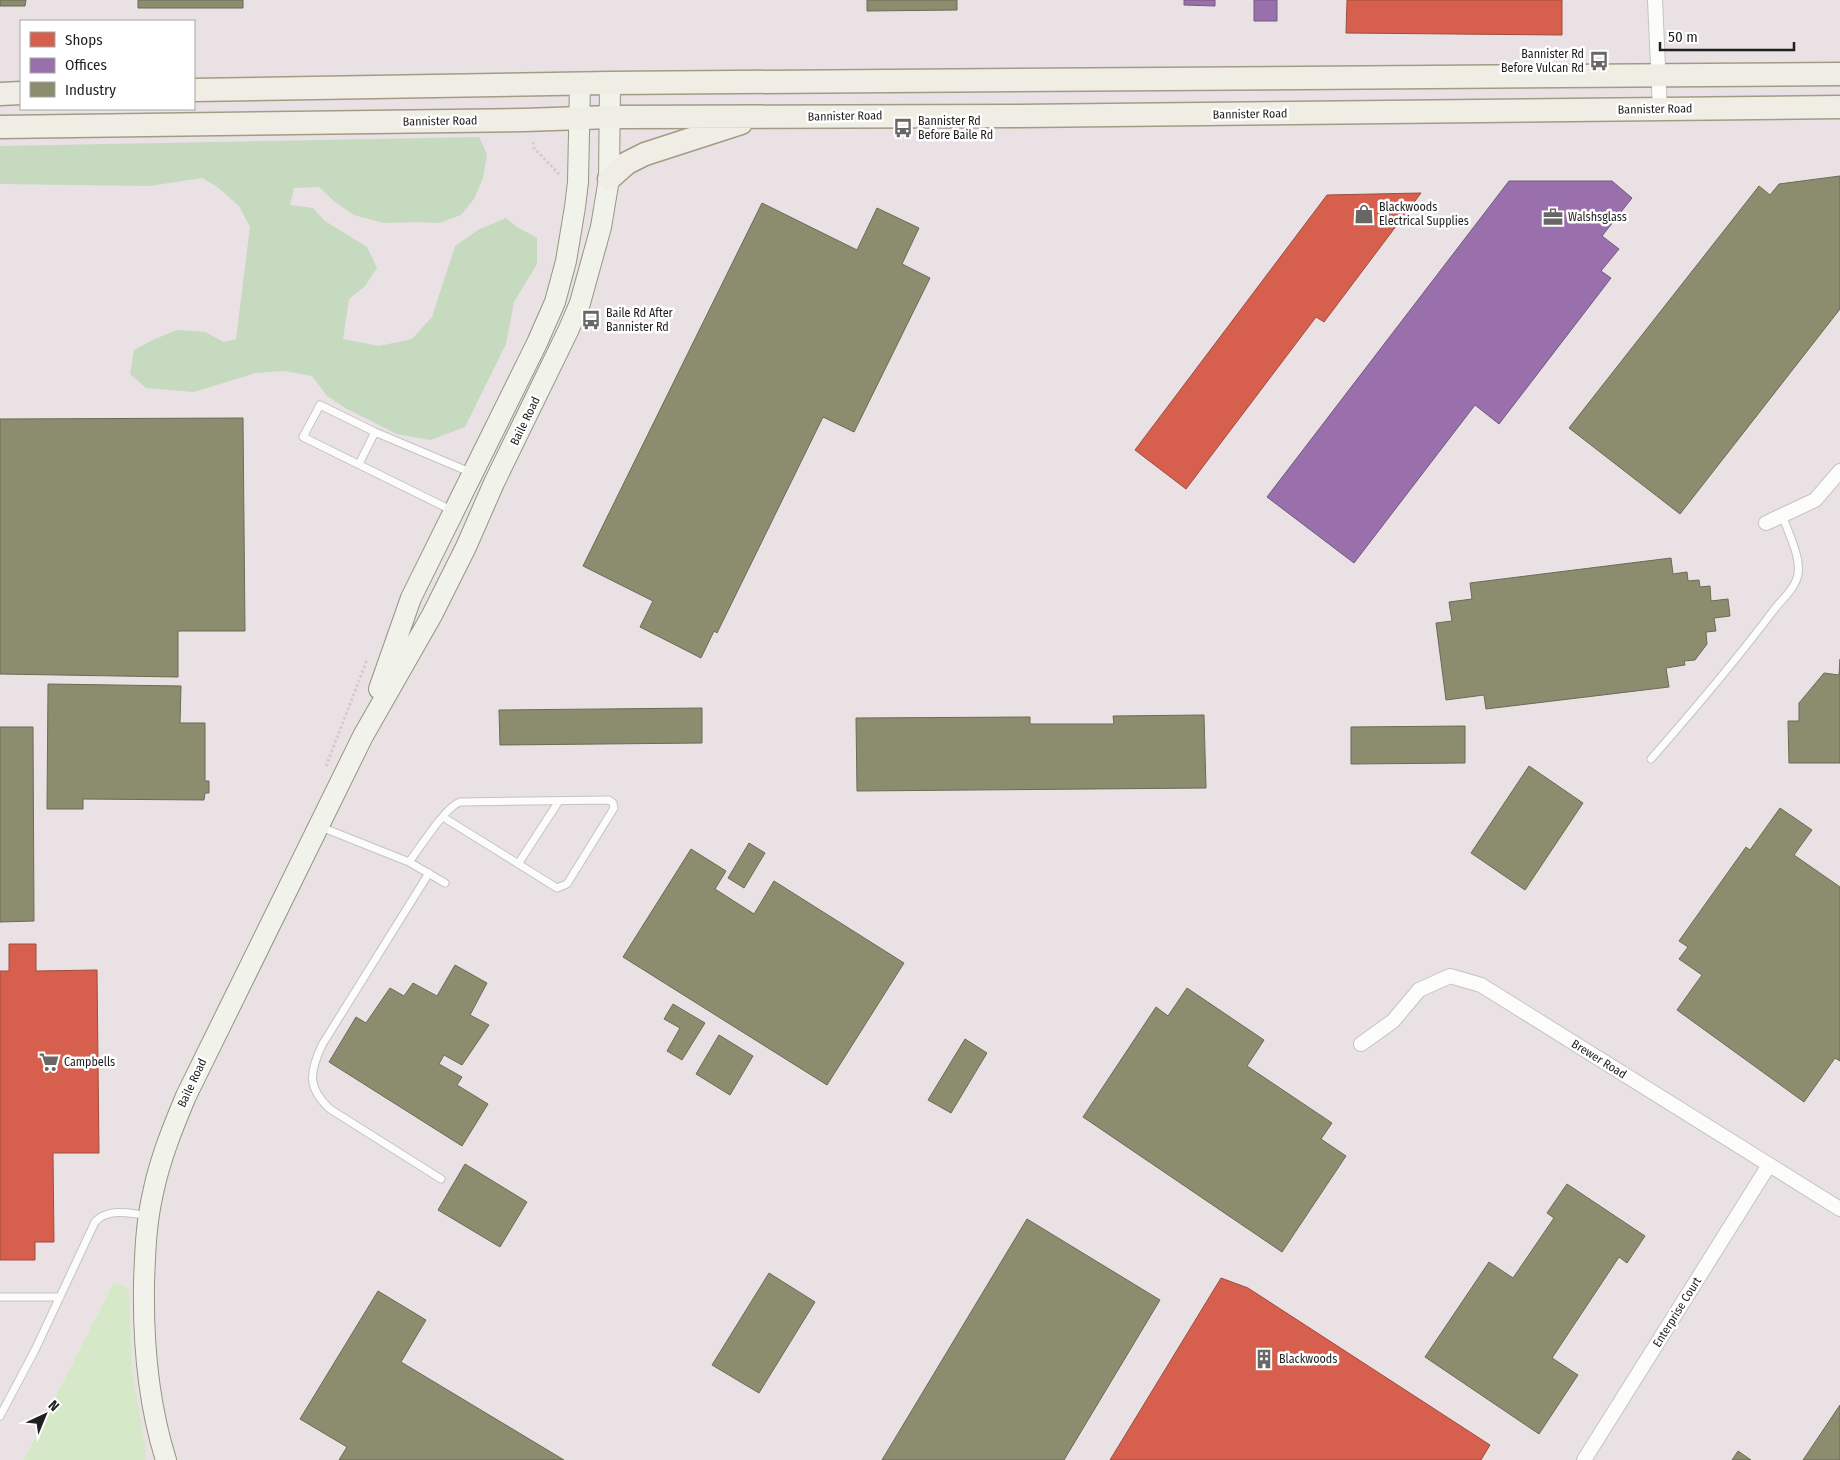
<svg xmlns="http://www.w3.org/2000/svg" width="1840" height="1460" font-family="'Fira Sans Condensed',sans-serif">
<style>
.industrial{fill:#eae1e4;fill-rule:evenodd}
.grass{fill:#d5e9c8}
.forest{fill:#c5dabe}
.shops{fill:#d6604d;stroke:#9f4c3f}
.offices{fill:#9970ab;stroke:#745881}
.industry{fill:#8c8c6e;stroke:#6b6b56}
.lines{fill:none;stroke-linecap:round;stroke-linejoin:round}
.lane-casing{stroke:#c4c4c2;stroke-width:9}
.street-casing{stroke:#c4c4c2;stroke-width:16}
.secondary-casing{stroke:#929680;stroke-width:22}
.primary-casing{stroke:#a29c85;stroke-width:25}
.path{stroke:#d6cbc7;stroke-width:3;stroke-dasharray:2.5 2.5;stroke-linecap:butt}
.lane{stroke:#fcfcfb;stroke-width:7}
.street{stroke:#fcfcfb;stroke-width:14}
.secondary{stroke:#f1f3eb;stroke-width:20}
.primary{stroke:#f0ede5;stroke-width:22}
.labels{text-anchor:middle;stroke-width:5;stroke-linejoin:round;paint-order:stroke}
.poi-label{font-size:12px;fill:#1f1f1f;stroke:#fff;text-anchor:start}
.street-label{font-size:12px;fill:#1f1f1f;stroke:#fff}
</style>
<rect width="100%" height="100%" fill="#edece7"/>
<!-- industrial -->
<path class="industrial" d="M0 0H1840V1460H0ZM21 21H194V109H21Z"/>
<!-- grass -->
<path class="grass" d="M114 1282 129 1288 132 1369 146 1452 145 1460H24Z"/>
<!-- forest -->
<path class="forest" d="M479 137 487 154 483 178 474 199 461 215 439 223 416 222 384 223 354 215 335 202 319 187 294 188 290 205 313 208 325 221 367 247 377 268 365 286 349 299 343 339 379 346 412 339 432 317 455 246 478 230 506 218 517 227 537 238V264L514 302 506 344 465 427 430 440 397 434 347 409 327 396 312 376 284 371 256 373 194 392 146 388 130 374 134 350 155 339 177 330 205 332 224 342 236 339 250 227 239 206 216 186 202 178 150 186 0 184V146Z"/>
<!-- shops -->
<path class="shops" d="M1347 0H1562V35L1346 33Z
M1421 193 1324 322 1316 317 1186 489 1135 450 1327 195Z
M9 944H36V971L97 970 99 1153H53L54 1242H35V1260H0V971H9Z
M1221 1278 1248 1288 1490 1445 1481 1460H1110Z"/>
<!-- offices -->
<path class="offices" d="M1184 0H1215V6L1184 5Z
M1254 0H1277V21H1254Z
M1509 181H1612L1632 198 1602 236 1619 249 1601 271 1611 278 1499 424 1475 405 1354 563 1267 497Z"/>
<!-- industry -->
<path class="industry" d="M0 0H26L25 6H0Z
M138 0H243V8H138Z
M867 0H957V10L867 11Z
M1840 176V309L1680 514 1569 428 1759 186 1770 195 1779 184Z
M762 203 857 250 877 208 919 228 902 264 930 278 854 432 823 417 717 633 714 631 701 658 640 627 653 601 583 566Z
M243 418 245 631H178V677L0 674V419Z
M1671 558 1673 574 1687 572 1688 581 1699 580 1700 587 1710 586 1711 601 1728 599 1730 616 1714 618 1716 631 1706 632 1707 644 1695 660 1684 661 1685 665 1666 668 1669 687 1486 709 1484 695 1446 700 1436 623 1452 621 1449 602 1472 599 1470 583Z
M1840 659V763H1789L1788 721H1799V703L1824 673 1839 675Z
M48 684 181 686 180 723H205V781H209V793H205L204 800 83 799V809H47Z
M702 708V743L500 745 499 710Z
M1204 715 1206 788 857 791 856 718 1030 717V724H1114L1113 716Z
M1465 726V763L1351 764V727Z
M0 727H33L34 921 0 922Z
M1529 766 1583 803 1525 890 1471 853Z
M1780 808 1812 830 1794 855 1840 887V1061L1835 1058 1804 1102 1677 1010 1702 975 1679 959 1688 947 1679 941 1746 847 1750 850Z
M749 843 765 853 744 888 728 878Z
M691 849 726 871 715 889 754 914 774 881 904 963 827 1085 623 957Z
M455 965 487 983 470 1015 489 1025 462 1065 444 1055 439 1064 462 1077 457 1085 488 1104 462 1146 329 1062 356 1017 366 1023 390 988 404 996 413 983 437 996Z
M1187 988 1264 1040 1247 1066 1332 1123 1321 1139 1346 1156 1282 1252 1083 1117 1156 1007 1168 1016Z
M673 1004 705 1023 682 1060 667 1051 680 1028 664 1019Z
M719 1035 753 1056 730 1095 696 1074Z
M965 1039 987 1053 951 1113 928 1100Z
M465 1164 527 1202 500 1247 438 1210Z
M1567 1184 1645 1236 1627 1263 1619 1257 1552 1358 1578 1375 1539 1434 1425 1357 1489 1262 1513 1278 1554 1218 1547 1213Z
M1027 1219 1160 1300 1064 1460H882Z
M769 1273 815 1302 759 1393 712 1365Z
M378 1291 426 1320 401 1362 564 1460H339L347 1447 300 1419Z
M1840 1405V1460H1803Z
M1738 1451 1751 1460H1732Z"/>
<g class="lines">
<defs>
<path id="lane" d="M359 464 375 432
M451 510 303 437 320 405 375 432 472 473
M1651 759C1693 711 1734 663 1773 611 1781 600 1796 588 1798 574 1801 557 1788 532 1782 515
M321 827 409 862 445 883
M409 862C420 848 445 807 460 802L609 800 613 803 614 808 567 884 557 888 443 817
M518 864 559 801
M429 873 322 1045C310 1071 306 1087 330 1109L441 1179
M0 1297H60
M0 1416 35 1350 95 1222C109 1207 130 1214 147 1215"/>
<path id="street" d="M1655 0 1660 110
M1766 523 1815 500 1840 471
M1361 1044 1393 1021 1419 990 1450 976 1481 985 1840 1209
M1584 1460 1769 1165"/>
<path id="secondary" d="M379 689 411 598 537 343 555 302 566 261 575 207 578 182 580 83
M166 1460C148 1403 143 1343 144 1284 145 1253 146 1223 153 1193 160 1159 173 1127 186 1096L363 736 432 615 466 547 494 483 568 331 580 303 601 227 609 179 610 83"/>
<path id="primary" d="M194 90 610 83 1840 74
M0 94 21 93
M0 127 524 120 611 117 1019 116 1840 107
M609 179 627 163 645 154 741 123"/>
</defs>
<!-- lane casing -->
<use href="#lane" class="lane-casing"/>
<!-- street casing -->
<use href="#street" class="street-casing"/>
<!-- secondary casing -->
<use href="#secondary" class="secondary-casing"/>
<!-- primary casing -->
<use href="#primary" class="primary-casing"/>
<!-- path -->
<path class="path" d="M533 142 534 148 559 174
M326 766 367 660"/>
<!-- lane -->
<use href="#lane" class="lane"/>
<!-- street -->
<use href="#street" class="street"/>
<!-- secondary -->
<use href="#secondary" class="secondary"/>
<!-- primary -->
<use href="#primary" class="primary"/>
</g>
<!-- icons -->
<defs>
<symbol id="bus-bare" viewBox="-9 -9 18 18"><path d="M-5-6H5V4H4V6H2V4H-2V6H-4V4H-5ZM-3.5-4V0h7V-4ZM-3.5 1.2v1.5H-2V1.2ZM2 1.2v1.5H3.5V1.2Z" fill="#676765" stroke="#fff" stroke-width="2.5" paint-order="stroke"/></symbol>
<symbol id="shop-bare" viewBox="-9 -9 18 18"><path d="M-5-2.5h2.3a2.7 3.5 0 0 1 5.4 0H5L5.5 6h-11ZM-1.5-2.5h3a1.5 2.3 0 0 0-3 0Z" fill="#676765" stroke="#fff" stroke-width="2.5" paint-order="stroke"/></symbol>
<symbol id="office-bare" viewBox="-9 -9 18 18"><path d="M-6-3h4V-5.5h4V-3h4V5H-6ZM-1-4.5V-3h2v-1.5ZM-6 0V1H6V0Z" fill="#676765" stroke="#fff" stroke-width="2.5" paint-order="stroke"/></symbol>
<symbol id="supermarket-bare" viewBox="-9 -9 18 18"><path d="M-6-5.5h2.5l.6 2H6L4.5 2H-2.5L-4.4-4H-6ZM-1.5 3.2a1.3 1.3 0 1 0 .1 0ZM3 3.2a1.3 1.3 0 1 0 .1 0Z" fill="#676765" stroke="#fff" stroke-width="2.5" paint-order="stroke"/></symbol>
<symbol id="building-bare" viewBox="-9 -9 18 18"><path d="M-4-6H4V6H1V3H-1V6H-4ZM-2.5-4.3h1.7v1.8h-1.7ZM.8-4.3h1.7v1.8H.8ZM-2.5-1h1.7V.8h-1.7ZM.8-1h1.7V.8H.8Z" fill="#676765" stroke="#fff" stroke-width="2.5" paint-order="stroke"/></symbol>
</defs>
<g fill-rule="evenodd">
<use href="#bus-bare" x="1585" y="47" width="28" height="28"/>
<use href="#bus-bare" x="889" y="114" width="28" height="28"/>
<use href="#shop-bare" x="1350" y="200" width="28" height="28"/>
<use href="#office-bare" x="1539" y="203" width="28" height="28"/>
<use href="#bus-bare" x="577" y="306" width="28" height="28"/>
<use href="#supermarket-bare" x="35" y="1048" width="28" height="28"/>
<use href="#building-bare" x="1250" y="1345" width="28" height="28"/>
</g>
<g class="labels">
<!-- poi labels -->
<g class="poi-label">
<text x="1584" y="58" text-anchor="end">Bannister Rd<tspan x="1584" dy="14">Before Vulcan Rd</tspan></text>
<text x="918" y="125">Bannister Rd<tspan x="918" dy="14">Before Baile Rd</tspan></text>
<text x="1379" y="211">Blackwoods<tspan x="1379" dy="14">Electrical Supplies</tspan></text>
<text x="1568" y="221">Walshsglass</text>
<text x="606" y="317">Baile Rd After<tspan x="606" dy="14">Bannister Rd</tspan></text>
<text x="64" y="1066">Campbells</text>
<text x="1279" y="1363">Blackwoods</text>
</g>
<!-- street labels -->
<g class="street-label">
<text transform="translate(1655 109) rotate(-1)" y="4">Bannister Road</text>
<text transform="translate(1250 114) rotate(-1)" y="4">Bannister Road</text>
<text transform="translate(845 116) rotate(-1)" y="4">Bannister Road</text>
<text transform="translate(440 121) rotate(-1)" y="4">Bannister Road</text>
<text transform="translate(525 421) rotate(-64)" y="4">Baile Road</text>
<text transform="translate(1599 1059) rotate(32)" y="4">Brewer Road</text>
<text transform="translate(192 1083) rotate(-65)" y="4">Baile Road</text>
<text transform="translate(1677 1312) rotate(-58)" y="4">Enterprise Court</text>
</g>
</g>
<!-- legend -->
<rect x="20" y="20" width="175" height="90" fill="#ffffff" stroke="#a5a5a5"/>
<rect x="30" y="32" width="25" height="15" fill="#d6604d" stroke="#a5a5a5"/>
<text x="65" y="45" font-size="15" fill="#1f1f1f">Shops</text>
<rect x="30" y="58" width="25" height="15" fill="#9970ab" stroke="#a5a5a5"/>
<text x="65" y="70" font-size="15" fill="#1f1f1f">Offices</text>
<rect x="30" y="82" width="25" height="15" fill="#8c8c6e" stroke="#a5a5a5"/>
<text x="65" y="95" font-size="15" fill="#1f1f1f">Industry</text>
<!-- north arrow -->
<g transform="translate(45 1415) rotate(44)" stroke="#ffffff" stroke-width="4" paint-order="stroke">
<path d="M0-4L9 19L0 12L-9 19Z" fill="#1f1f1f"/>
<text y="-8" font-size="14" font-weight="bold" text-anchor="middle" fill="#1f1f1f">N</text>
</g>
<!-- scale -->
<path d="M1660 42v8h134v-8" fill="none" stroke="#1f1f1f" stroke-width="2.5"/>
<text x="1668" y="42" font-size="15" fill="#1f1f1f" stroke="#ffffff" stroke-width="4" paint-order="stroke">50 m</text>
</svg>
